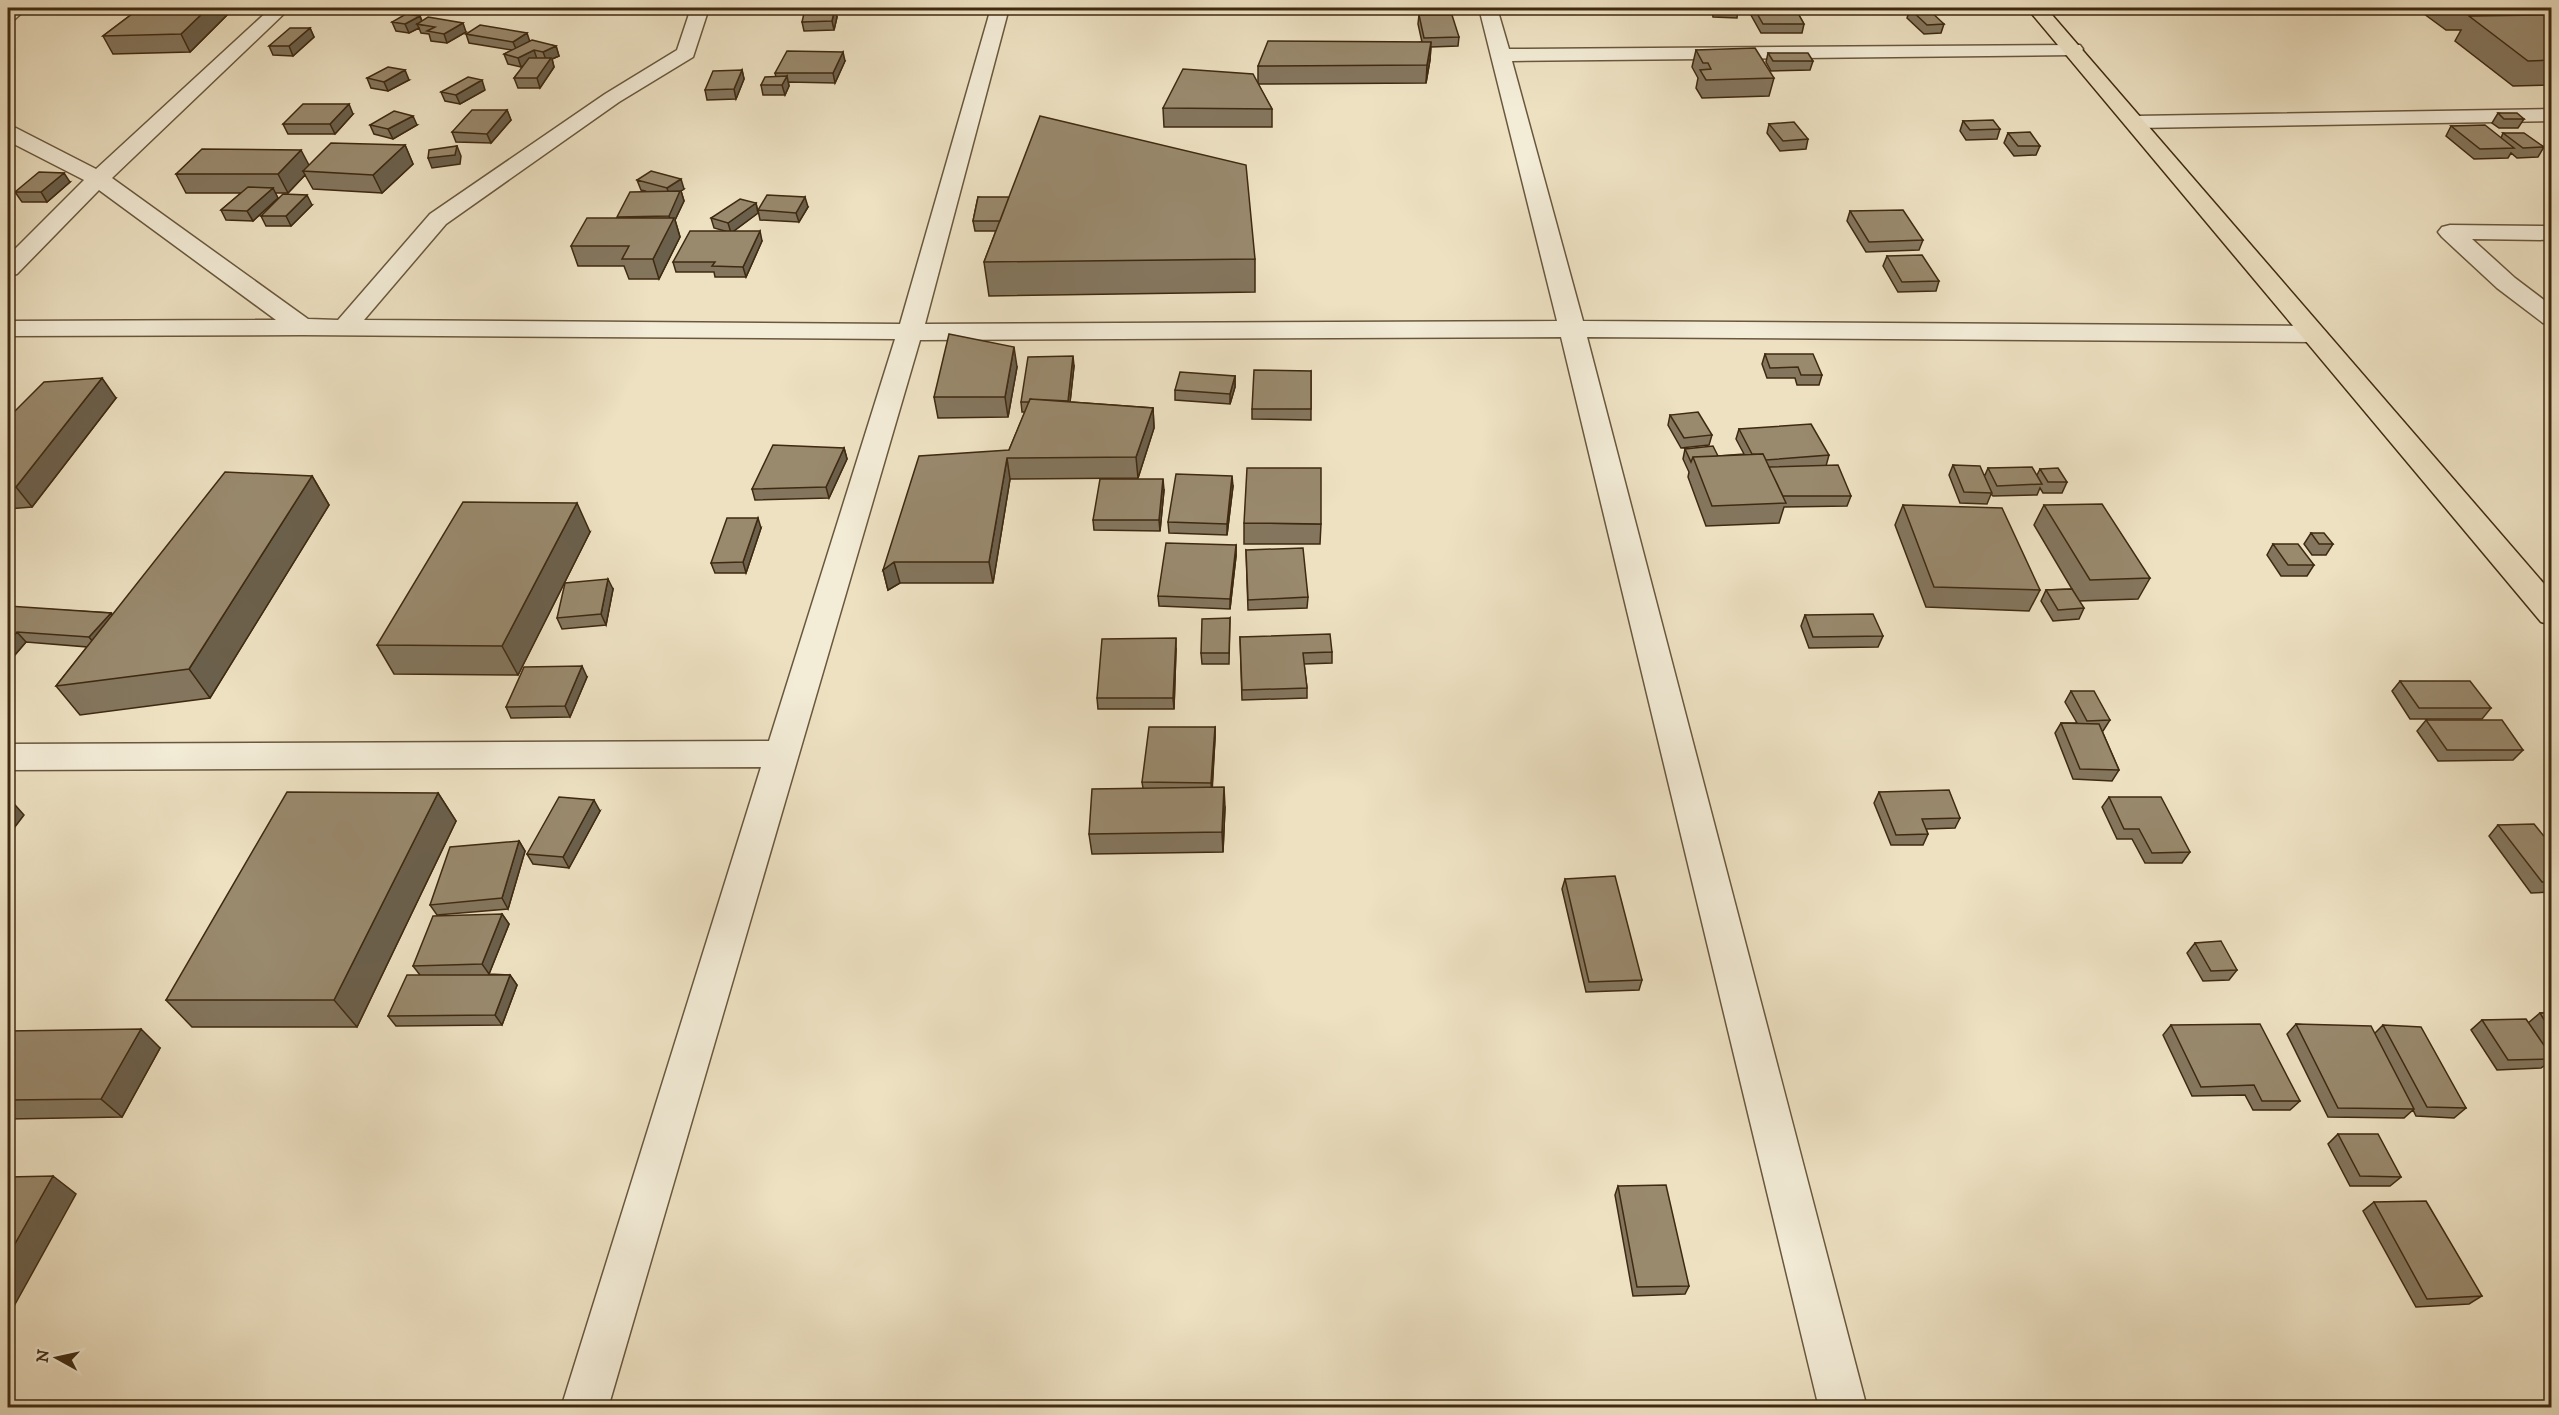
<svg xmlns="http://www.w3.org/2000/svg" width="2559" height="1415" font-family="'IM FELL DW Pica',serif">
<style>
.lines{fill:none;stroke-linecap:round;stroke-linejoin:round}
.minor-casing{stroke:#6a583d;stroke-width:3}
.major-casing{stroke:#3f2a11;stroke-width:3}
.minor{fill:#f3ecd7;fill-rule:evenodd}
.major{fill:#ede1c2;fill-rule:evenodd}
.wall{fill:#84765e;stroke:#3f2a11;stroke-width:1.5}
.shaded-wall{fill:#6b604c;stroke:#3f2a11;stroke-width:1.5}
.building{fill:#99896d;stroke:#3f2a11;stroke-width:1.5}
</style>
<rect width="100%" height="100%" fill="#ede1c2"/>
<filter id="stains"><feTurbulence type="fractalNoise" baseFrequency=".00333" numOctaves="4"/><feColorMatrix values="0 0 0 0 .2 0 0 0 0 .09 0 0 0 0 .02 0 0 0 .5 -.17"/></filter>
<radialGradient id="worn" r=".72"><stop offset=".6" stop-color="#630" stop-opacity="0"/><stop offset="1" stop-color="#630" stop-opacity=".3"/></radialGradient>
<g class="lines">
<defs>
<path id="minor" d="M8 8H27L15 19 8 21Z
M271 8H290L112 178 308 319 338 320 430 214 605 94 677 50 691 8H709L693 57 619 102 446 224 364 320 900 324 991 8H1009L925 324 1557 321 1479 8H1497L1509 49 2080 45 2083 49 2080 53 2073 55 1512 61 1583 321 2312 326 2321 329 2325 334 2321 339 2312 342 1587 337 1867 1408H1819L1561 337 920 340 608 1408H561L761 767 8 770V744L769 741 895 339 302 335 8 336V321L276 320 99 190 17 274 8 276V256L84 180 8 141V127L16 128 96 169Z
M2552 109V121L2136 128 2129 126 2125 122 2129 118 2136 116Z
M2450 225 2552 226V240L2472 239 2515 278 2552 306V325L2543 323 2497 288 2442 237 2438 232 2442 227Z"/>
<path id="major" d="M2027 8H2046L2552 593V625L2541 622Z"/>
</defs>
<!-- minor casing -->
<use href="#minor" class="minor-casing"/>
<!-- major casing -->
<use href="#major" class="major-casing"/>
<!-- minor -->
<use href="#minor" class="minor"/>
<!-- major -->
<use href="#major" class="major"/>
</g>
<!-- wall -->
<path class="wall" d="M140 8H225L228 14 190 52 113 54 103 36Z
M332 8H353L346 11Z
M1713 8H1738L1737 18 1713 17 1712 12Z
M1747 8H1795L1804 24 1802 33H1761Z
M2416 8H2552V85L2513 86 2455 41 2461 30H2446Z
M1910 9 1944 24 1941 33 1924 34 1907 18Z
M1419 15 1459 37 1458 46 1431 47 1430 60 1426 83 1258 84 1272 109V127H1164L1163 108 1258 84V66L1422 42 1418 24Z
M420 16 422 21 466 32 447 43 431 41 429 34 421 33 419 28 409 33 396 31 392 22Z
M837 17 834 30 804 31 802 22Z
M310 28 314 37 293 56 273 55 269 46Z
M466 34 530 42 556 46 559 56 552 59 554 67 540 88H518L514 78 523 67H521L508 64 504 54 512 50 469 43Z
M1696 50 1774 78 1769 96 1702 98 1696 88 1698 78 1692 67Z
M1768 53 1813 61 1810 70 1771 71 1766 62Z
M845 61 835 83 788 82 789 86 785 95H763L761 85 776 77 775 73Z
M742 70 744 79 736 99 707 100 705 90Z
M367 78 409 80 388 91 371 88Z
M485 90 460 104 445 101 441 92Z
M507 110 511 120 491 143 456 142 452 132Z
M2498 113 2524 119 2518 128H2499L2492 123Z
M353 114 335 134H288L283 124Z
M1963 121 2000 129 1997 139 1966 140 1960 131Z
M1769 124 1808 139 1806 149 1780 151 1767 133Z
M370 125H417L393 139 374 134Z
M2451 126 2501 138 2503 133 2544 147 2538 157 2517 158 2511 153 2508 158 2474 159 2446 136Z
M2008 133 2040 146 2036 155 2014 156 2004 143Z
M405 145 413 164 382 193 313 189 305 175 288 193H275L278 198 253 221 226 220 221 210 241 193H186L176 174 309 165Z
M637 180 684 189 681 191 684 201 675 220 680 237 659 279H629L624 266H578L571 246 617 218 645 191 641 190Z
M70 182 47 202H22L15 192Z
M978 197 1255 259V292L989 296 984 262 996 231H975L973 221Z
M756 203 758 213 734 231 762 241 746 277H715L714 272H676L673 262 725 231 714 228 711 218Z
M312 205 291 226H266L261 216Z
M808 207 799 222 760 220 758 210Z
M1850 211 1923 240 1919 250 1866 252 1847 221Z
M1887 256 1939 281 1936 291 1898 292 1883 266Z
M1765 354 1822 375 1819 385H1797L1795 378H1767L1762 364Z
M1074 366 1070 402 1153 408 1154 428 1138 478 1010 479 993 583H900L888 590 883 570 1009 450 1025 412H1022L1021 402Z
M1017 367 1008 417 938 418 934 397Z
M1311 371V420L1252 419V409Z
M1235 376V387L1230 404 1175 400V390Z
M116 398 32 507 8 509V418Z
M1670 415 1712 435 1709 445 1681 448 1668 425Z
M1739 429 1829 455 1826 466 1851 496 1847 506 1784 507 1779 523 1706 526 1688 477 1689 472 1683 459 1685 449 1718 456 1744 454 1736 439Z
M844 448 847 459 829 498 755 500 752 489Z
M1953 465 1985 475 1988 468 2037 475 2040 469 2067 482 2062 493H2043L2040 488 2037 495 1993 496 1991 494 1987 504 1960 503 1949 475Z
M312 476 329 505 210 698 80 715 56 686 87 647 26 642 8 663V607L111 613 112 615Z
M1233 486 1227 535 1169 533 1168 522Z
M1164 490 1160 531 1094 530 1093 520Z
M1903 505 2040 590 2029 611 1926 607 1895 525Z
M2044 505 2150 578 2138 599 2079 601 2084 608 2079 619 2053 621 2041 601 2046 590 2072 589 2034 525Z
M1244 523 1321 524 1320 544H1244Z
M761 528 746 573H715L711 563Z
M590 532 518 675 394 674 377 645Z
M2311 533 2333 544 2326 555H2312L2304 544Z
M2273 544 2314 565 2307 576H2281L2267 555Z
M1236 545V556L1230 609 1159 606 1158 596Z
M1246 550 1308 597 1307 608 1248 610Z
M613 589 606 625 562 629 557 618Z
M1805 615 1883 636 1878 647 1809 648 1801 626Z
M1230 618 1229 664H1202L1201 653Z
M1240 637 1332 652V663L1304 664 1307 688V698L1242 700Z
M1176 649 1174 709H1098L1097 698Z
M587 677 570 717 511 718 506 707Z
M2400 681 2491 708 2482 719H2410L2392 691Z
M2071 691 2110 720 2103 731H2102L2119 770 2112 781 2073 779 2055 733 2061 723H2077L2065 702Z
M2426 720 2523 750 2513 760 2438 761 2417 731Z
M1215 727V738L1212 787 1225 807 1223 852 1092 854 1089 834 1143 788 1142 782Z
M1879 792 1960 818 1955 828 1926 829 1928 834 1923 845H1891L1874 803Z
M438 793 456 821 357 1027H192L166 1000Z
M2109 797 2190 852 2182 863H2145L2132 839H2117L2102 807Z
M600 811 569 868 533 864 527 854Z
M2498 825 2552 846V892L2531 893 2489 836Z
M519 841 525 851 508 909 437 915 430 905Z
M1565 879 1642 980 1639 990 1586 992 1562 889Z
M502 914 509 924 489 974 510 975 517 985 502 1025 396 1026 388 1016 420 975 413 966Z
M2195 943 2237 970 2229 980 2203 981 2187 953Z
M2540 1013H2552V1062L2551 1061 2541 1068 2497 1070 2471 1030 2482 1020 2528 1023Z
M2296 1024 2375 1033 2383 1025 2466 1108 2454 1118 2416 1116 2413 1110 2404 1118 2328 1117 2287 1034Z
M2171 1025 2300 1101 2290 1110H2253L2245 1095 2192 1096 2163 1035Z
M8 1031 160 1048 122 1117 8 1119Z
M2338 1134 2401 1177 2390 1186H2350L2328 1144Z
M1618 1186 1689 1286 1685 1294 1633 1296 1615 1195Z
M2374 1202 2482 1296 2469 1304 2416 1307 2363 1211Z"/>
<!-- shaded-wall -->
<path class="shaded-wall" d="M208 8H225L228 14 190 52 181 34Z
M344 8H353L346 11Z
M835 8 837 17 834 30 832 21Z
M420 16 423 25 417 24 419 28 409 33 405 24Z
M463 23 466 32 447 43 444 34Z
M310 28 314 37 293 56 289 46Z
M527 33 530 42 517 51 513 42Z
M1431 42 1430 60 1426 83 1427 65Z
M556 46 559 56 552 59 554 67 540 88 537 78 547 62 543 52Z
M534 50 537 59 521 67 518 58Z
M843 52 845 61 835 83 833 73Z
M405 70 409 80 388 91 384 82Z
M742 70 744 79 736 99 734 89Z
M787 76 789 86 785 95 782 85Z
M482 80 485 90 460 104 456 95Z
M349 104 353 114 335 134 330 124Z
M507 110 511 120 491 143 487 134Z
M413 116 417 125 393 139 388 129Z
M405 145 413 164 382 193 373 175Z
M457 146 461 156 460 164 432 168 428 158Z
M301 150 311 169 303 171 305 175 288 193 278 174Z
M64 173 70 182 47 202 41 192Z
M681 179 684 189 681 191 684 201 675 220 680 237 659 279 653 259 671 223 669 216 670 198 667 188Z
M273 188 278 198 253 221 247 211Z
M307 195 312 205 291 226 286 216Z
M805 197 808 207 799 222 796 213Z
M756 203 758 213 731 233 728 223Z
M760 231 762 241 746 277 743 267Z
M1014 347 1017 367 1008 417 1005 397Z
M1073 356 1074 366 1069 412 1068 401Z
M1235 376V387L1230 404V394Z
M102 378 116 398 32 507 16 487Z
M1153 408 1154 428 1138 478 1136 457Z
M844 448 847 459 829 498 826 487Z
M1007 458 1010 479 993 583 989 562Z
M312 476 329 505 210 698 189 669Z
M1232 476 1233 486 1227 535V524Z
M1163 479 1164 490 1160 531 1159 520Z
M577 503 590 532 518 675 502 646Z
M758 518 761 528 746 573 743 562Z
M1236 545V556L1230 609V599Z
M894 562 900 583 888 590 883 570Z
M608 579 613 589 606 625 601 614Z
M111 613 119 624 97 647 89 637Z
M17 632 26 642 8 663V642Z
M1176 638V649L1174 709 1173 698Z
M582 666 587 677 570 717 565 706Z
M1215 727V738L1212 794 1211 783Z
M1224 787 1225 807 1223 852 1222 832Z
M438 793 456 821 357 1027 334 1000Z
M8 797 24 815 8 836Z
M594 800 600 811 569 868 563 857Z
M519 841 525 851 508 909 502 898Z
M502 914 509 924 489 974 482 964Z
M510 975 517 985 502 1025 495 1015Z
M141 1029 160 1048 122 1117 101 1099Z
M53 1176 76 1194 8 1317V1256Z"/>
<!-- building -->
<path class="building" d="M140 8H208L181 34 103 36Z
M835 8 832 21 802 22 805 9Z
M1754 8H1795L1804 24H1763Z
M1927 8 1944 24 1927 25 1910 9Z
M2449 8H2552V11L2455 12Z
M406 14 420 16 405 24 392 22Z
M1419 15H1452L1459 37 1424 38Z
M2552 15V60L2528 61 2469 16Z
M428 17 463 23 444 34 427 31 435 27 417 24Z
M480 25 527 33 513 42 466 34Z
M290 28H310L289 46H269Z
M532 40 556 46 543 52 534 50 518 58 504 54Z
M1268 41 1431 42 1427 65 1258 66Z
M1755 48 1774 78 1706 80 1700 70 1711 69 1708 63H1703L1696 50Z
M787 51 843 52 833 73H775Z
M1768 53H1808L1813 61H1773Z
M529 58H551L537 78H514Z
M388 67 405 70 384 82 367 78Z
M1183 69 1253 74 1272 109 1163 108Z
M742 70 734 89 705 90 713 71Z
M787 76 782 85H761L765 77Z
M468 77 482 80 456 95 441 92Z
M303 104H349L330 124H283Z
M472 110H507L487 134 452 132Z
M394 111 413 116 388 129 370 125Z
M2498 113H2517L2524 119H2504Z
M1040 116 1246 165 1255 259 984 262Z
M1993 120 2000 129 1970 130 1963 121Z
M1794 122 1808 139 1783 141 1769 124Z
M2485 125 2514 148 2480 149 2451 126Z
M2030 132 2040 146H2018L2008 133Z
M2503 133H2524L2544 147 2523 148Z
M331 143 405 145 373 175 303 171Z
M457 146 455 155 428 158 429 150Z
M202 149 301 150 278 174H176Z
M651 171 681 179 667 188 637 180Z
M39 172 64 173 41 192H15Z
M248 187 273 188 247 211 221 210Z
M680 191 669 216 617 217 630 192Z
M283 194 307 195 286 216H261Z
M767 195 805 197 796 213 758 210Z
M978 197H1009L1000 221H973Z
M740 199 756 203 728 223 711 218Z
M1903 210 1923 240 1869 242 1850 211Z
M587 218H674L653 259H622L629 246H571Z
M690 231H760L743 267 712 266 715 262H673Z
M1922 255 1939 281 1902 282 1887 256Z
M949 334 1014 347 1005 397H934Z
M1765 354H1813L1822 375H1801L1798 367 1770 368Z
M1073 356 1068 401 1030 399 1029 402H1021L1028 357Z
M1254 370 1311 371V409H1252Z
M1180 372 1235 376 1230 394 1175 390Z
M102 378 16 487H8V418L44 382Z
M1030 399 1153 408 1136 457 1007 458 989 562H894L883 570 919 456 1009 450Z
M1698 412 1712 435 1684 438 1670 415Z
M1811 424 1829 455 1766 460 1763 454H1752L1739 429Z
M773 445 844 448 826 487 752 489Z
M1713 446 1718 456 1693 457 1691 462 1685 449Z
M1763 454 1786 503 1712 506 1693 457Z
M1838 465 1851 496H1783L1769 467Z
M1953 465 1980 466 1992 493 1964 492Z
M2032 467 2042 484 1997 486 1988 468Z
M1247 468H1321V524L1244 523Z
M2058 468 2067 482H2048L2040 469Z
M225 472 312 476 189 669 56 686Z
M1176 474 1232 476 1227 524 1168 522Z
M1100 479H1163L1159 520H1093Z
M463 502 577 503 502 646 377 645Z
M2102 504 2150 578 2090 580 2044 505Z
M1903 505 2002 508 2040 590 1934 587Z
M727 518H758L743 562 711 563Z
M2311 533H2324L2333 544H2319Z
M1166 543 1236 545 1230 599 1158 596Z
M2273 544H2298L2314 565H2288Z
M1303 548 1308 597 1248 600 1246 550Z
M608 579 601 614 557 618 565 583Z
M2072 589 2084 608 2058 610 2046 590Z
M8 606 111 613 89 637 17 632 8 642Z
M1873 614 1883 636 1813 637 1805 615Z
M1230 618 1229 653H1201L1202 619Z
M1330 634 1332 652 1303 653 1307 688 1242 690 1240 637Z
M1176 638 1173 698H1097L1102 639Z
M582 666 565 706 506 707 524 667Z
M2400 681H2470L2491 708H2419Z
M2071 691H2094L2110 720 2087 721Z
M2426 720H2502L2523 750H2447Z
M2061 723 2099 724 2119 770 2080 769Z
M1149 727H1215L1211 783 1142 782Z
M1224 787 1222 832 1089 834 1092 789Z
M1949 790 1960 818 1922 819 1928 834 1896 835 1879 792Z
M287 792 438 793 334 1000H166Z
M559 797 594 800 563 857 527 854Z
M2109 797H2161L2190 852 2152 853 2139 829H2124Z
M2534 824 2552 846V882H2542L2498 825Z
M519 841 502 898 430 905 450 847Z
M1615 876 1642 980 1589 982 1565 879Z
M502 914 482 964 413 966 433 916Z
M2221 941 2237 970 2211 971 2195 943Z
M407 975H510L495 1015 388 1016Z
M2540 1013H2552V1033Z
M2526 1019 2552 1057V1059L2508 1060 2482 1020Z
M2260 1024 2300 1101H2262L2254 1085 2201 1087 2171 1025Z
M2296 1024 2371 1026 2414 1109 2338 1108Z
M2383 1025 2421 1027 2466 1108 2427 1107Z
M141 1029 101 1099 8 1100V1031Z
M2338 1134H2378L2401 1177 2360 1176Z
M53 1176 8 1256V1177Z
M1666 1185 1689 1286 1637 1287 1618 1186Z
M2426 1201 2482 1296 2427 1299 2374 1202Z"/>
<!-- margin -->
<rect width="2559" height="1415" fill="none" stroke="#ede1c2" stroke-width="30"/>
<rect x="9" y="9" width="2541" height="1397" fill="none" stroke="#3f2a11" stroke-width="3"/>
<rect x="15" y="15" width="2529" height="1385" fill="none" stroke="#3f2a11" stroke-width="1.5"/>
<!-- north arrow -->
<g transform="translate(57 1358) rotate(278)" stroke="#f3ecd7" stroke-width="4.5" paint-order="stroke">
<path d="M0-4.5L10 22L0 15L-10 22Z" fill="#3f2a11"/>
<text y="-9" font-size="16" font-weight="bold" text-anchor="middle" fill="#3f2a11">N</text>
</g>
<rect width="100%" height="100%" filter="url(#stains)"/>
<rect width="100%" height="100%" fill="url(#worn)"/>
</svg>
